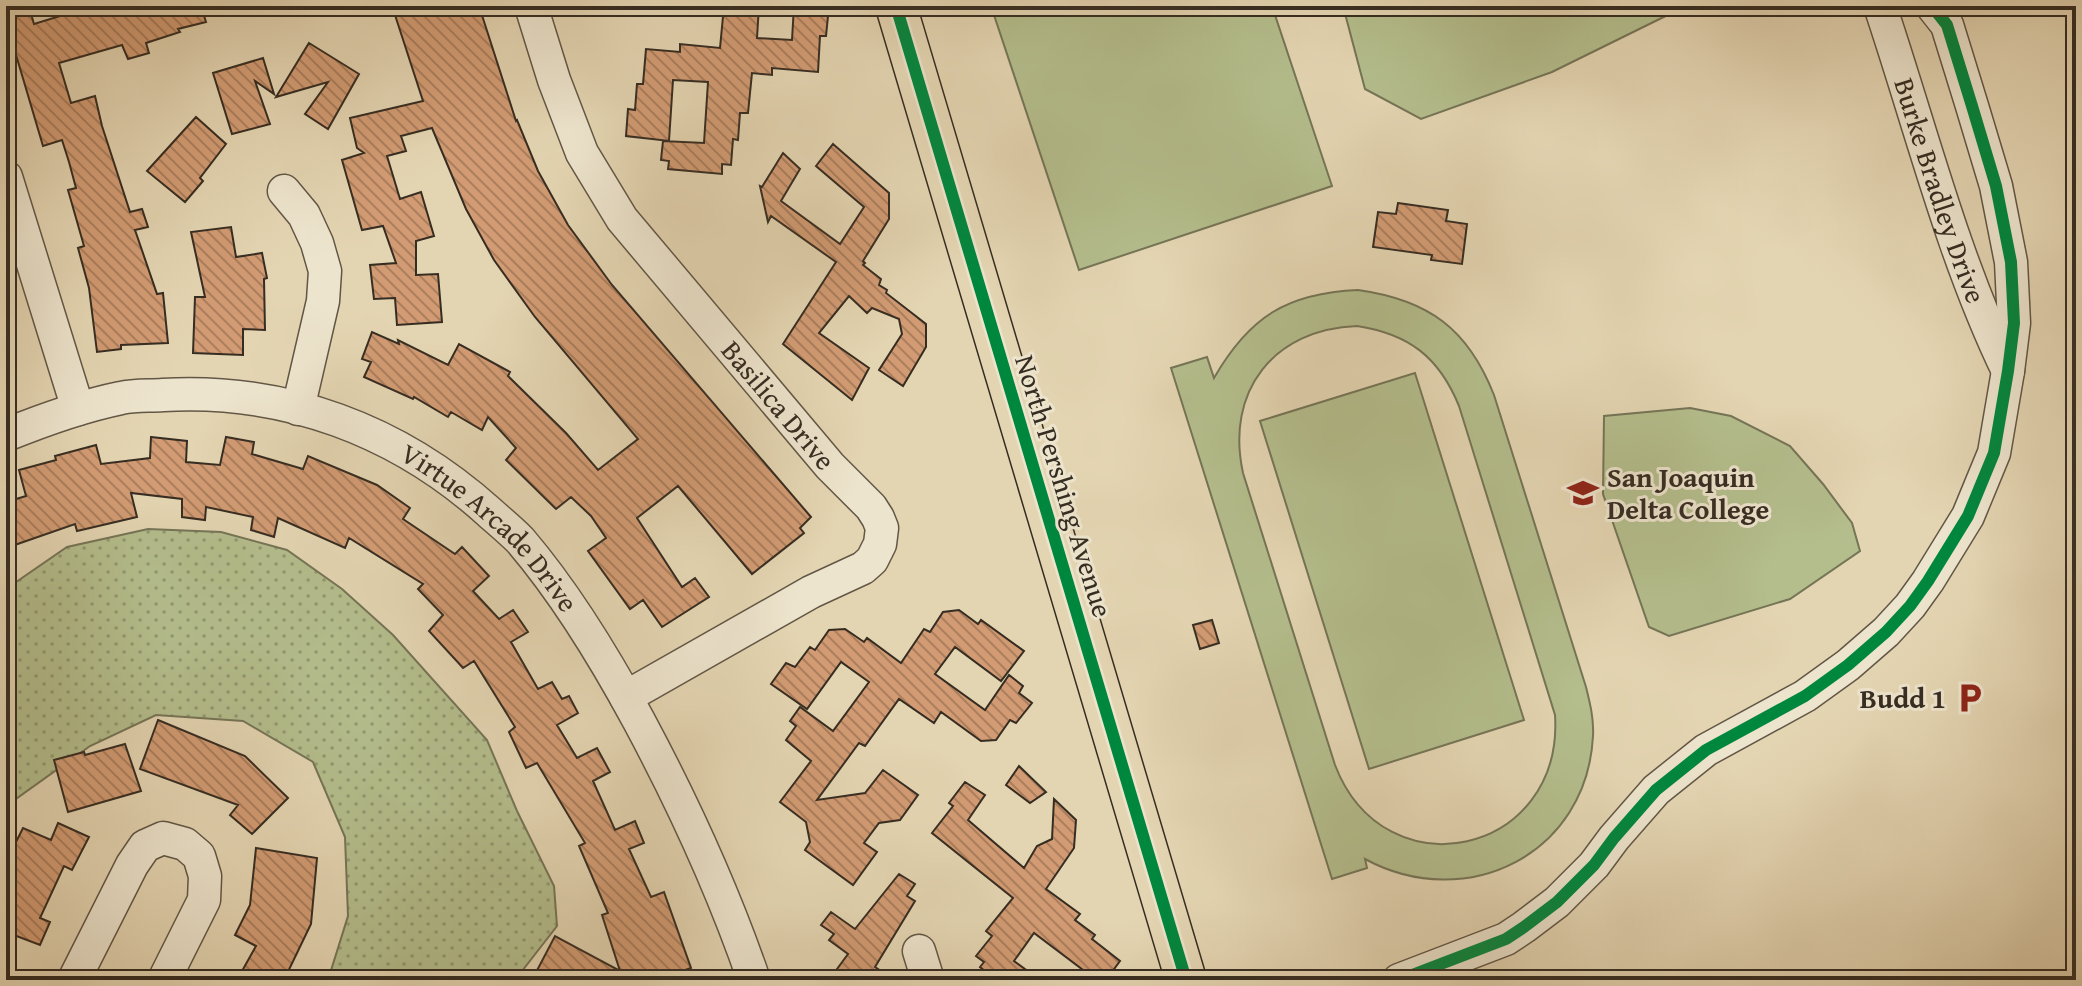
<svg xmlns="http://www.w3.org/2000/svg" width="2082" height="986" font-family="'Gentium Book Plus',serif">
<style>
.grass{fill:url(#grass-dots);stroke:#757557;stroke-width:2}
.park{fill:#b4bd8c;stroke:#757557;stroke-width:2;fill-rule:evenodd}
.building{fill:url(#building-back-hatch);stroke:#362d22;stroke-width:2}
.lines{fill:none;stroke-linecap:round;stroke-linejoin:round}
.minor-casing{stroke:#625746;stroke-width:35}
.major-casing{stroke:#362d22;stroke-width:43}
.minor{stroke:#ede4cd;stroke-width:32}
.major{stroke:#e4d5b2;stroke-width:40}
.cycleway-casing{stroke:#ede4cd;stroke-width:17}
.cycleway{stroke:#00873e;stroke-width:12}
.labels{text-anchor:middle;stroke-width:6;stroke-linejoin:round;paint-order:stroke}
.street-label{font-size:28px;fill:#362d22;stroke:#ede4cd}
.poi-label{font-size:28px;font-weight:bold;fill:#362d22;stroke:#ede4cd;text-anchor:start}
</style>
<defs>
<pattern id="grass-dots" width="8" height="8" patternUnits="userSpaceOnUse" patternTransform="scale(2)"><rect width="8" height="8" fill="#b4bd8c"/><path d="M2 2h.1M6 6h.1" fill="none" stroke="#939a72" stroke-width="1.8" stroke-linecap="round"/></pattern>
<pattern id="building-back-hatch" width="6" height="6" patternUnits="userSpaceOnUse" patternTransform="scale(2)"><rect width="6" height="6" fill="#d29b73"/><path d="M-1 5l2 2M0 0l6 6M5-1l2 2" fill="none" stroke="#ab7f5e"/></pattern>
</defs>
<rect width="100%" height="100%" fill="#e4d5b2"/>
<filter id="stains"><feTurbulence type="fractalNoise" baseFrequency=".0025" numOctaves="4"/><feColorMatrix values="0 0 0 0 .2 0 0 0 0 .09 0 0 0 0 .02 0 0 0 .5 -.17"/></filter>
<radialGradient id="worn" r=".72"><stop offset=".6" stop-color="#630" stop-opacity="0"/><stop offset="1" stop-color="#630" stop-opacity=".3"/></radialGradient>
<!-- grass -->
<path class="grass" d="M148 529 221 532 287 550 342 589 393 635 487 740 517 811 554 886 557 926 515 980H328L348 916 345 837 313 762 243 721 156 715 90 746 6 806V589L67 547Z"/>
<!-- park -->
<path class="park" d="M991 6H1272L1332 186 1079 270Z
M1343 6H1686L1552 72 1421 119 1365 89Z
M1358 290C1429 300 1468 329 1494 395L1586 687C1590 703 1594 719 1593 736 1587 854 1467 914 1365 859L1367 868 1332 879 1171 368 1207 357 1214 378C1249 317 1287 293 1358 290ZM1357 326C1409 334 1439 357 1459 406L1555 715C1564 855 1385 895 1335 765L1243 473C1225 391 1274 329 1357 326Z
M1415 373 1524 720 1369 769 1260 421Z
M1690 408 1731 416 1790 446 1823 484 1852 523 1860 551 1790 599 1669 636 1649 627 1603 494 1604 416Z"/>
<!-- building -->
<path class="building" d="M71 6H96L99 16 135 6H201L206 22 178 29 180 32 146 43 149 53 128 59 122 45 59 63 71 103 95 96 102 126 130 212 142 209 148 227 135 230 157 294 163 293 168 343 121 345V349L97 352 89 288 78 248 84 246 68 190 76 188 69 162 62 140 43 146 6 21V13L29 7 34 24 73 12Z
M428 6H479L516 121 517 120 538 171 568 225 612 285 811 517 800 528 804 533 752 574 678 486 637 518 682 587 695 578 709 597 662 627 643 600 630 609 588 551 606 538 591 516 571 497 556 509 506 460 516 448 488 417 482 430 451 412 448 417 414 397 413 399 364 377 371 362 362 359 372 332 399 344 398 340 448 365 459 344 510 372 508 376 566 433 598 470 638 439 535 317 494 260 466 209 432 128 401 136 406 151 387 156 400 199 421 192 434 236 416 241V275L438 274 442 322 397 325 395 298 374 299 370 265 396 263 383 226 362 230 342 160 364 153 357 148 350 118 423 101 395 15Z
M724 6H759L757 38 792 40 794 6H829L826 36H820L818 72 772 68V75L752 73 748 113H740L738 140 733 139 731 165 722 164V174L668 169 669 161 661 160 663 141 704 143 708 82 673 80 669 141 626 136 628 109 635 110 637 84H643L646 49 680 52V44L720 48Z
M309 43 359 74 328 129 305 114 328 82 276 97Z
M263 58 274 94 255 81 270 124 232 134 213 73Z
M196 117 226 144 200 178 203 181 185 202 147 171Z
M833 144 889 193V219L863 261 865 263 863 265 881 279 879 285 887 290 886 293 926 324V347L903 386 879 370 902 334 899 319 872 308 867 313 849 296 819 333 869 368 852 400 783 344 836 262 771 216 768 222 760 186 762 187 783 153 800 169 781 201 840 244 864 207 816 166Z
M1398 203 1448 210 1446 221 1467 224 1462 264 1431 260 1432 255 1373 247 1378 212 1396 214Z
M231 227 236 257 262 253 267 278 264 279 265 330 243 329V355L193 353 195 297H205L191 232Z
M151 437 187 441 186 462 220 465 226 437 254 442 252 454 303 469 308 456 377 485 410 508 403 519 455 554 462 547 489 576 473 591 499 619 513 610 528 632 511 642 538 689 552 682 562 699 569 696 578 713 557 725 577 758 597 748 610 772 593 781 615 830 635 821 644 843 629 849 651 897 664 892 691 968 657 980H595L581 975 579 980H532L555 936 620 971 602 915 608 913 579 846 585 843 537 763 526 768 509 732 515 727 474 661 463 668 429 631 443 615 418 589 423 584 349 538 345 548 278 518 274 537 251 530 253 517 206 507 205 520 182 517V499L131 493 137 517 77 531 75 524 6 548V502L26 496 19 470 56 460 55 456 96 445 101 464 150 458Z
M959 610 978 624 981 620 1024 651 1001 681 955 647 935 674 985 710 1009 675 1023 686 1019 693 1032 703 1016 723 1010 720 996 740 981 741 941 712 934 723 899 699 865 746 859 743 817 800 865 793 883 770 918 795 900 820 879 823 864 843 877 852 853 885 805 850 810 842 806 822 780 802 811 761 786 740 796 726 790 721 800 707 833 731 869 682 841 662 807 709 771 684 786 663 795 667 810 647 815 650 829 630 845 629 864 642 867 638 901 663 924 629 930 632 943 612Z
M1212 620 1219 643 1200 649 1193 625Z
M158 720 245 756 288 798 252 834 230 815 238 805 140 769Z
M125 744 141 791 68 812 54 760 84 752 85 755Z
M1019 766 1046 792 1030 803 1006 785Z
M965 782 985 795 968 820 1024 868 1037 846 1052 839 1054 799 1076 820 1074 848 1046 889 1080 914 1075 920 1095 935 1092 939 1120 961 1106 980H1075L1083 970 1034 933 1014 961 1040 980H996L980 967 984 962 976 956 992 936 986 931 1013 898 932 833 953 806 949 803Z
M58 823 89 837 72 870 64 866 40 918 50 922 40 945 6 932V862L23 828 51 840Z
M256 848 317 858 311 924 284 980H237L256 946 235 935 250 905Z
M899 874 915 884 907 896 915 901 875 967 895 980H829L848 954 829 940 834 934 821 925 831 912 855 929Z"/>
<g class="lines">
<defs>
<g id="minor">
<path id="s1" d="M531 6 554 80 582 153 622 219 830 466 871 507 878 518 882 528 880 544 872 560 863 568 811 592 626 697"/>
<path id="s2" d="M1880 6C1921 128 1952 255 2008 371"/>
<path d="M6 177 78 409"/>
<path d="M284 191 304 215 317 243 325 271 323 301 298 409"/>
<path id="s3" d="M6 435C43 420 82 406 121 398 134 395 149 396 163 395 285 388 398 430 489 512 499 521 510 530 520 540 567 595 605 658 639 721 684 805 723 890 754 980"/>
<path d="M919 951 928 980"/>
<path d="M74 980 132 865 145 846 163 838 185 844 199 856 205 876 204 900 164 980"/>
<path d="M1399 980 1506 939 1524 927 1557 902 1594 865 1614 838 1656 790 1706 750 1805 696 1848 665 1886 632 1910 606 1928 581 1968 516 1994 453 2008 371 2014 323 2011 262 1996 186 1972 106 1947 25 1932 6"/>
</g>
<path id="major" d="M896 6 1186 980"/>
</defs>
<!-- minor casing -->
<use href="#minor" class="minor-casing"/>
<!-- major casing -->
<use href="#major" class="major-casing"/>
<!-- minor -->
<use href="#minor" class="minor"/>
<!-- major -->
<use href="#major" class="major"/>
<defs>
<path id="cycleway" d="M896 6 1186 980
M1399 980 1506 939 1524 927 1557 902 1594 865 1614 838 1656 790 1706 750 1805 696 1848 665 1886 632 1910 606 1928 581 1968 516 1994 453 2008 371 2014 323 2011 262 1996 186 1972 106 1947 25 1932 6"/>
</defs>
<!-- cycleway casing -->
<use href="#cycleway" class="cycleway-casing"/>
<!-- cycleway -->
<use href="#cycleway" class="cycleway"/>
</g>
<!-- icons -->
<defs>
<symbol id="university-bare" viewBox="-9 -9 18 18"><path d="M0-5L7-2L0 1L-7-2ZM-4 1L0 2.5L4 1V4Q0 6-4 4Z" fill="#8f2418" stroke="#ede4cd" stroke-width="2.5" paint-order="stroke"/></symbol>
<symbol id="parking-bare" viewBox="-9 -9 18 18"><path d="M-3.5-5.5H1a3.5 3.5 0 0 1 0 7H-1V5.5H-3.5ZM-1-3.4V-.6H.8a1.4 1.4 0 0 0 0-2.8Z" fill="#8f2418" stroke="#ede4cd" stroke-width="2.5" paint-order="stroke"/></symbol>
</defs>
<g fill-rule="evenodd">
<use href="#university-bare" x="1561" y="471" width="44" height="44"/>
<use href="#parking-bare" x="1948" y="676" width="44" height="44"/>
</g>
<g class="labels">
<!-- street labels -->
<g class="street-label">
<text dy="10" stroke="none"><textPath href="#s2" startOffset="194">Burke Bradley Drive</textPath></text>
<text dy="10" stroke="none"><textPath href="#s1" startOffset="476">Basilica Drive</textPath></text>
<text transform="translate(1064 486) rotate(73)" y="10">North Pershing Avenue</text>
<text dy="10" stroke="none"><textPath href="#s3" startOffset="530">Virtue Arcade Drive</textPath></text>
</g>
<!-- poi labels -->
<g class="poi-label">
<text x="1607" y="487">San Joaquin<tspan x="1607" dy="32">Delta College</tspan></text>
<text x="1946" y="708" text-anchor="end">Budd 1</text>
</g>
</g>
<!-- margin -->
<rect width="2082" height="986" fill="none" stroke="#e4d5b2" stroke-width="32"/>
<rect x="8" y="8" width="2066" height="970" fill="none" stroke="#362d22" stroke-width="4"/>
<rect x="16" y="16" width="2050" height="954" fill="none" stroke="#362d22" stroke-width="2"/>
<rect width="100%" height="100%" filter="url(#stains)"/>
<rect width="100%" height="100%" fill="url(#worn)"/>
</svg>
